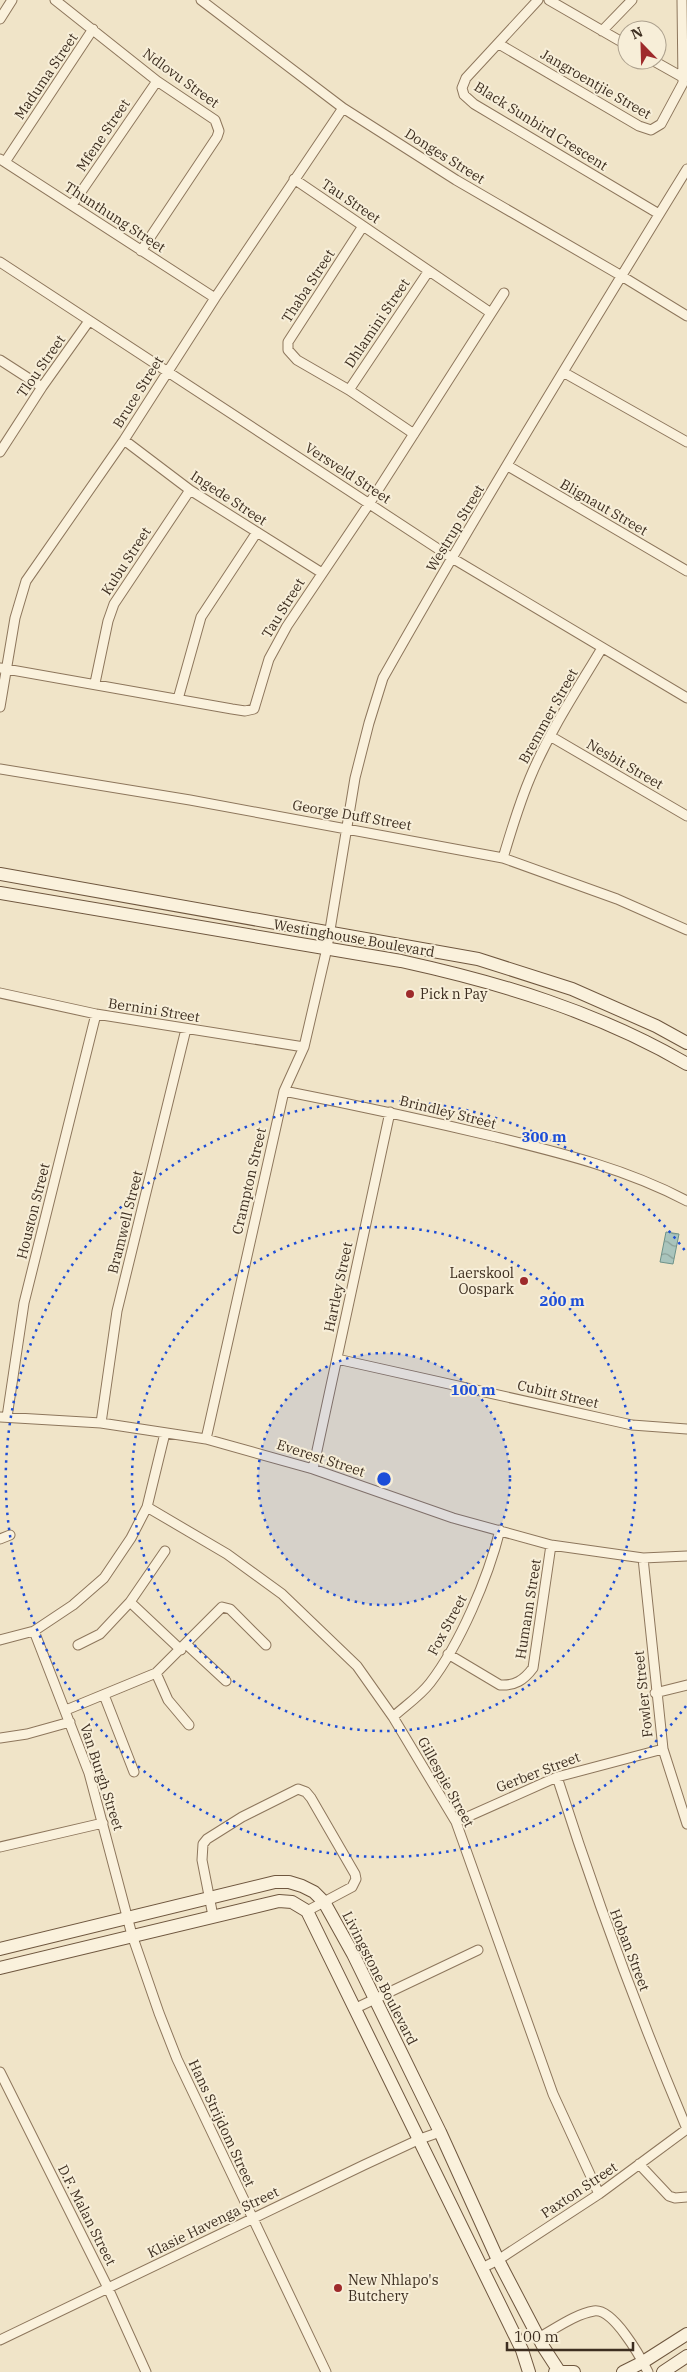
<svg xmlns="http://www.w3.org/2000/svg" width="687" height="2372" font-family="'IBM Plex Serif',serif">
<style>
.water{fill:url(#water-waves);stroke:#6f938a}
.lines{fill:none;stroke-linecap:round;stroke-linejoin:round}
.street-casing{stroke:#8d765c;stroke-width:11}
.secondary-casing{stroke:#6f573f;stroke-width:14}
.street{stroke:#faf1dc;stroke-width:9}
.secondary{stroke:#faf1dc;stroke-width:12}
.ring{fill:none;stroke:#1d4ed8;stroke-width:2.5;stroke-dasharray:2.5 5}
.poi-dot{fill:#9e2a2b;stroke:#f7eed8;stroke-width:2}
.labels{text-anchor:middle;stroke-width:4;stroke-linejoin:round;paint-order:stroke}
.street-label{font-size:14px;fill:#3d2e20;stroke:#f7eed8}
.poi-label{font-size:14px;fill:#3d2e20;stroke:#f7eed8;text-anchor:start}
.centre{fill:#1d4ed8;stroke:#f7eed8;stroke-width:2.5}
.ring-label{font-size:15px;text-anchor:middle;font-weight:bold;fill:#1d4ed8;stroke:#f7eed8;stroke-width:4;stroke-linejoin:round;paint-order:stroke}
</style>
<defs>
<pattern id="water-waves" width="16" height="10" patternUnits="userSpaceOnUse" patternTransform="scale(1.25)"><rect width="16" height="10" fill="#a9c4bc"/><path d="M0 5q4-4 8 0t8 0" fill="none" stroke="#8ba098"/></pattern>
</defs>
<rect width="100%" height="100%" fill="#f0e4c8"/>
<!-- water -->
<path class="water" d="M666 1232 679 1234 673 1264 660 1262Z"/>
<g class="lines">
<defs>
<path id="street" d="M55 0 157 81 215 120 219 131 217 137 141 251
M201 0 343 108 456 180 620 275 687 316
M538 0 466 78 462 88 464 95 474 104 659 214
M549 0 627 45
M0 19 12 0
M602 31 632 0
M499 44 639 126 651 130 661 124 683 83 682 0
M652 60 684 78
M0 159 215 298
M5 162 93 29
M294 179 491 313
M72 205 157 81
M363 226 288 342V350L297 360 349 390 414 434
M0 262 452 558 687 698
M0 360 42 387
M563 372 687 442
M349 390 428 272
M124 440 190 490 322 573
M0 452 42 387 89 321
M508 466 687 571
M0 668 232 709 245 711 254 709 269 659 287 626 369 504 504 293
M95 683 108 621 114 604 190 490
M178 699 201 617 257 532
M0 707 15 618 26 581 124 440 215 298 343 108
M550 736 687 816
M0 769 190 800 503 858 617 899 687 930
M503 858C511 831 519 804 530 778 549 732 577 690 602 648
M0 993 96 1014 304 1047
M284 1091C355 1105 425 1120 496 1137 561 1153 627 1169 687 1201
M337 1359 632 1425 687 1429
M0 1417 101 1423 206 1439 313 1469 453 1518 551 1545 643 1558 687 1556
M7 1417 24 1303 96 1014
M101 1423 117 1311 186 1029
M206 1439 284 1091 304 1047 327 948 355 778 369 723 383 678C480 506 584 337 687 169
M313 1469 390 1112
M147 1507 227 1554 282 1594 357 1666 393 1717 456 1822 553 2094 599 2194
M0 1539 10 1535
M643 1558 663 1749 687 1824
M130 1602 165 1551
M34 1631 89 1773 132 1935 159 2013 177 2059 326 2372
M0 1640 34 1631 73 1605 104 1578 131 1538 147 1507 165 1433
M186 1644 226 1681
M78 1645 100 1634 130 1602 181 1650
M448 1654 500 1685C515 1686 524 1680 533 1668L551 1545
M156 1673 168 1700 189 1725
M655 1693 687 1685
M104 1695 134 1772
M66 1710 156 1673 222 1607 230 1609 266 1645
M393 1717C405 1706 420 1696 430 1683 460 1644 488 1578 500 1530
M0 1738 27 1734 70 1722
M456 1822 557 1777 663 1749
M0 1847 103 1823
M213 1916 202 1860 203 1844 207 1839 242 1817 298 1789 306 1792 311 1798 355 1874 356 1879 352 1887 307 1911
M356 2008 478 1950
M0 2072 108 2288 146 2372
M639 2164 669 2196 675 2198 687 2197
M482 2268 498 2260 599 2194 687 2129C638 2013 595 1896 557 1777
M538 2338C555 2329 575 2314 594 2311 613 2308 640 2356 648 2372
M0 2340 364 2165 420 2139 440 2132"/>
<path id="secondary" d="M0 874 478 959 572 989 656 1026 687 1043
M0 893 401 961C501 983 598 1012 687 1064
M0 1949 275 1882H289L302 1886 314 1892 324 1902 353 1954 440 2132 498 2260 544 2348 559 2371
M0 1968 279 1901 292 1902 307 1911 522 2350 529 2372
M555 2372H574
M623 2372 643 2362 687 2334
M663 2372 687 2356"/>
</defs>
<!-- street casing -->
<use href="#street" class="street-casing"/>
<!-- secondary casing -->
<use href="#secondary" class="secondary-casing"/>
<!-- street -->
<use href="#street" class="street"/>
<!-- secondary -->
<use href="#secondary" class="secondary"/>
</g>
<!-- distance rings -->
<circle cx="384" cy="1479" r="126" fill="#1d4ed8" fill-opacity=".12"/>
<g class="ring">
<circle cx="384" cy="1479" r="126"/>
<circle cx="384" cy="1479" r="252"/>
<path d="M686 1706A378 378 0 1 1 686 1252"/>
</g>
<!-- markers -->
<g class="poi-dot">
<circle cx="410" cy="994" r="5"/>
<circle cx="524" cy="1281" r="5"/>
<circle cx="338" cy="2288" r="5"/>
</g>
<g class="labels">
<!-- street labels -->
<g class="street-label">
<text transform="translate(46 76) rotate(-56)" y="5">Maduma Street</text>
<text transform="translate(181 78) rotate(36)" y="5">Ndlovu Street</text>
<text transform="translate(596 84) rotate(30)" y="5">Jangroentjie Street</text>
<text transform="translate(541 126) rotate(32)" y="5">Black Sunbird Crescent</text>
<text transform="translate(103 135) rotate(-56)" y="5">Mfene Street</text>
<text transform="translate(445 156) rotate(32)" y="5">Donges Street</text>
<text transform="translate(351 201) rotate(34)" y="5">Tau Street</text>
<text transform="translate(115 217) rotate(33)" y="5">Thunthung Street</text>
<text transform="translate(308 286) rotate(-57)" y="5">Thaba Street</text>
<text transform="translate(377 323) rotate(-56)" y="5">Dhlamini Street</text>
<text transform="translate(41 366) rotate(-55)" y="5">Tlou Street</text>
<text transform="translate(138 392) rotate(-58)" y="5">Bruce Street</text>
<text transform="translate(348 473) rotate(33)" y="5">Versveld Street</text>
<text transform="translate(229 498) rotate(33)" y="5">Ingede Street</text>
<text transform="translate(604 507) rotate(30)" y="5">Blignaut Street</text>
<text transform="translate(455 528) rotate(-59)" y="5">Westrup Street</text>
<text transform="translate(126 561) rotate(-57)" y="5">Kubu Street</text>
<text transform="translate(283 608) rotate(-58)" y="5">Tau Street</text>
<text transform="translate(548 716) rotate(-61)" y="5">Bremmer Street</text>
<text transform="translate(625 764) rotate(30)" y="5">Nesbit Street</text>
<text transform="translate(352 815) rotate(10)" y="5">George Duff Street</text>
<text transform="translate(354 938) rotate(10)" y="5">Westinghouse Boulevard</text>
<text transform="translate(154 1010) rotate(9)" y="5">Bernini Street</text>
<text transform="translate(448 1112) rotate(14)" y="5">Brindley Street</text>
<text transform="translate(249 1181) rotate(-77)" y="5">Crampton Street</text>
<text transform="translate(33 1211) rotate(-76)" y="5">Houston Street</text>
<text transform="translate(125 1222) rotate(-76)" y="5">Bramwell Street</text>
<text transform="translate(338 1287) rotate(-78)" y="5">Hartley Street</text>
<text transform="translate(558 1394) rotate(13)" y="5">Cubitt Street</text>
<text transform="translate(321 1458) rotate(18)" y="5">Everest Street</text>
<text transform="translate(528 1609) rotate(-81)" y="5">Humann Street</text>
<text transform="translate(447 1625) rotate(-62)" y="5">Fox Street</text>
<text transform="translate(643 1694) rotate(-96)" y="5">Fowler Street</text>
<text transform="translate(538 1772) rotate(-21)" y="5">Gerber Street</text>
<text transform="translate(102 1777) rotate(72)" y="5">Van Burgh Street</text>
<text transform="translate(446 1782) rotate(61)" y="5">Gillespie Street</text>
<text transform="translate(630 1950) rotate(69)" y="5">Hoban Street</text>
<text transform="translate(380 1978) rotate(63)" y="5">Livingstone Boulevard</text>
<text transform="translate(222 2123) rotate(65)" y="5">Hans Strijdom Street</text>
<text transform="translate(579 2190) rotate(-34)" y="5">Paxton Street</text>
<text transform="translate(87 2215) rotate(63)" y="5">D.F. Malan Street</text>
<text transform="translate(213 2222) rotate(-26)" y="5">Klasie Havenga Street</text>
</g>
<!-- poi labels -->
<g class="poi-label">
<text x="420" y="999">Pick n Pay</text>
<text x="514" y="1278" text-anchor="end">Laerskool<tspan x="514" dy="16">Oospark</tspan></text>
<text x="348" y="2285">New Nhlapo's<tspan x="348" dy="16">Butchery</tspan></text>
</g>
</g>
<circle cx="384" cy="1479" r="8" class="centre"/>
<g class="ring-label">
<text x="544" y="1142">300 m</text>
<text x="562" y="1306">200 m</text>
<text x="473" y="1395">100 m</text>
</g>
<!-- north arrow -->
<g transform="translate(642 45) rotate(337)"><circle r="24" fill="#f7eed8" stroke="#ada18e"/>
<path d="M0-4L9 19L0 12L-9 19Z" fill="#9e2a2b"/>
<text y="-8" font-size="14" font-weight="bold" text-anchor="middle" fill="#3d2e20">N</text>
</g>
<!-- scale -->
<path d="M507 2342v8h126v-8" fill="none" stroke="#3d2e20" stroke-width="2.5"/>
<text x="514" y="2342" font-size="15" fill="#3d2e20" stroke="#f7eed8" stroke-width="4" paint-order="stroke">100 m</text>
</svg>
